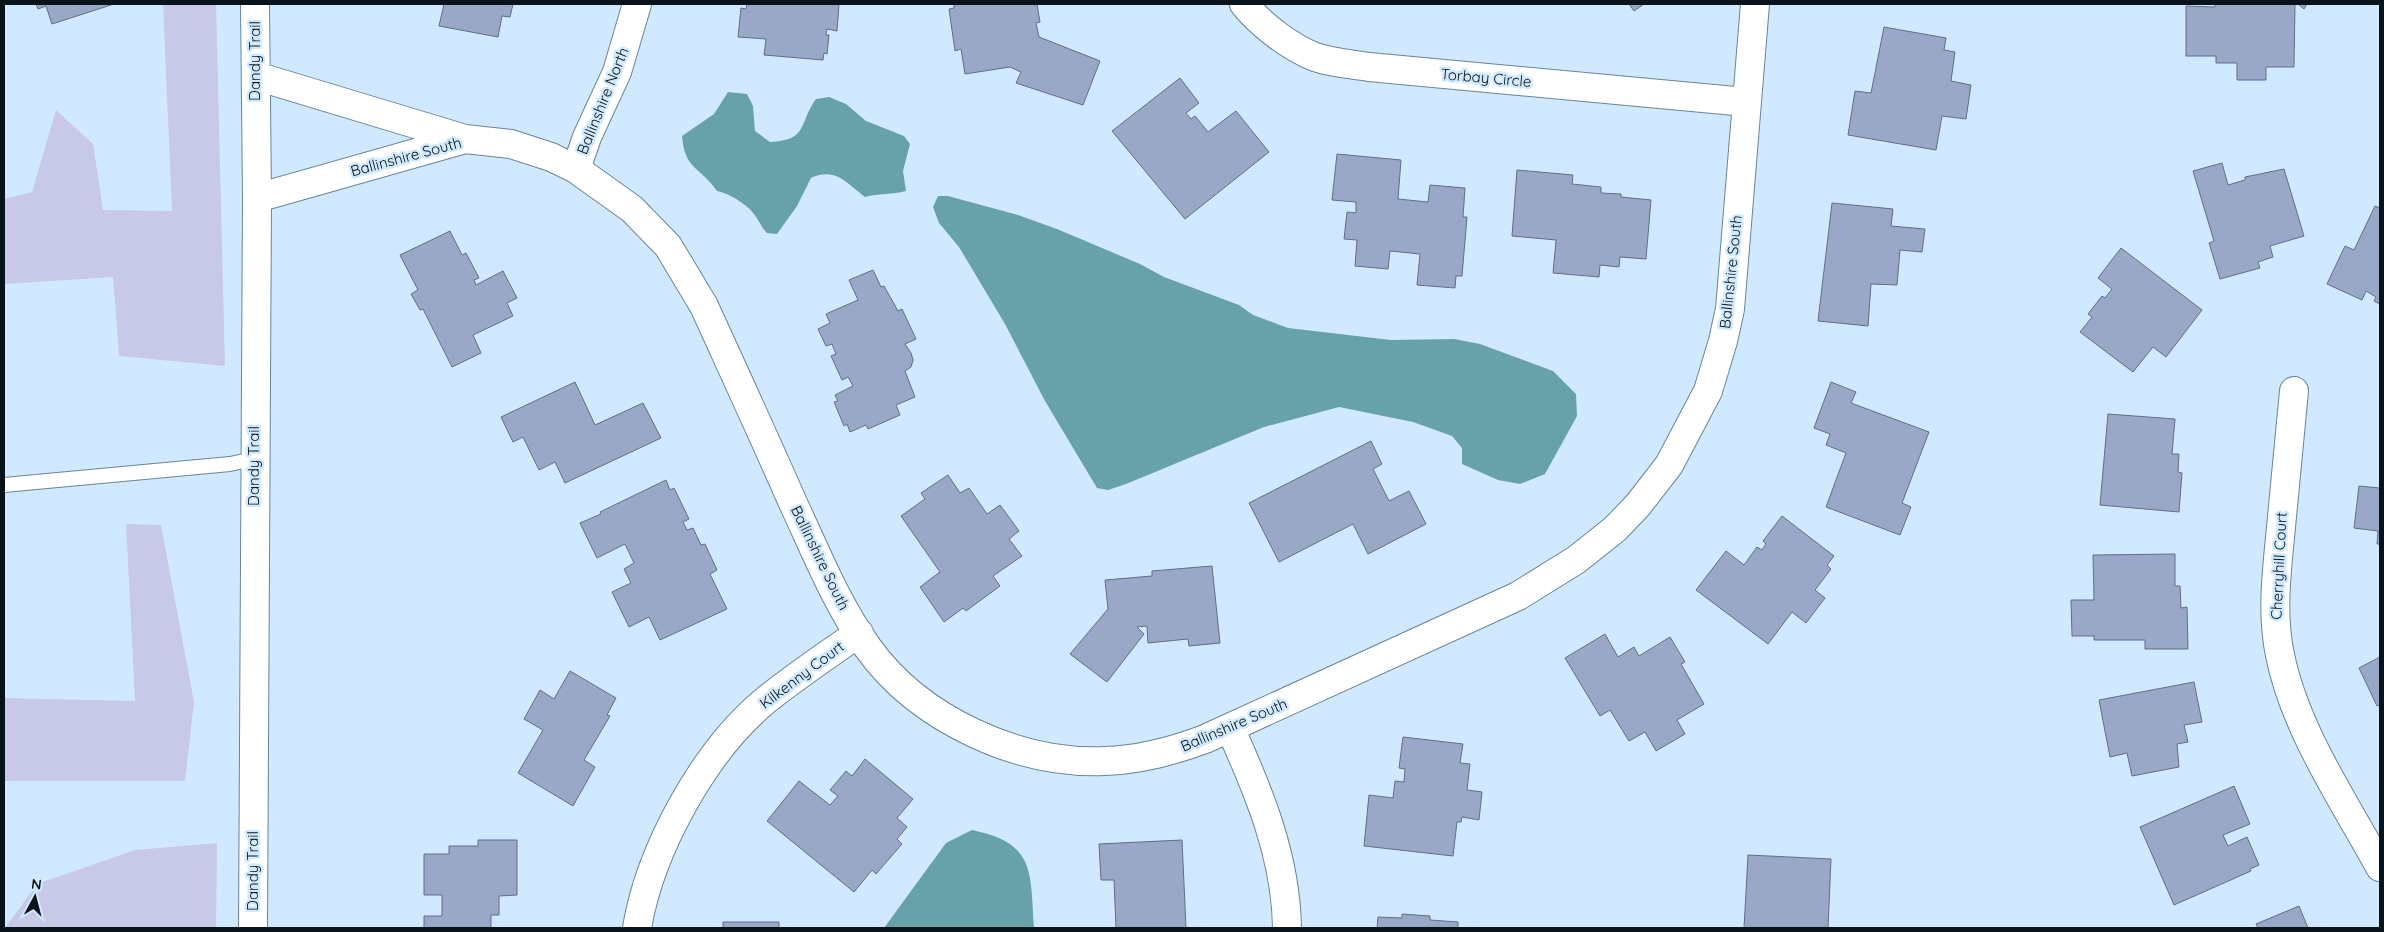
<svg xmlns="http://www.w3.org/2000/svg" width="2384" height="932" font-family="Quicksand,sans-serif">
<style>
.green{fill:#c8c8e9}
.water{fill:#67a2a8}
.building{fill:#99a8c7;stroke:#606d8a}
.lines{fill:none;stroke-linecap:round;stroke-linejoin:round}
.service-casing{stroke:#68849b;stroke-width:16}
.minor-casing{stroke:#68849b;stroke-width:30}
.tertiary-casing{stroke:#68849b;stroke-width:30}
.service{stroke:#fff;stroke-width:14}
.minor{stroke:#fff;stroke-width:28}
.tertiary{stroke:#fff;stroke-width:28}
.labels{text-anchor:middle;stroke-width:5;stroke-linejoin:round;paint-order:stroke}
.street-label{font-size:15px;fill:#09131c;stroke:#d1e9fe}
</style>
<rect width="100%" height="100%" fill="#d1e9fe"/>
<!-- green -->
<path class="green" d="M163 4H216L225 366 119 356 113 277 4 284V199L32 192 56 110 93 144 103 210 172 211Z
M126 524 161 525 194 702 185 781H4V698L135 701Z
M217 843 216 928H5L37 884 135 850Z"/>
<!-- water -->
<path class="water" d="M728 92 747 94 753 106 755 131 770 142C809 140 798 124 816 99L829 97 846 104 866 121 904 136 910 144 903 171 906 191C892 195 879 193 865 197 846 183 836 167 811 178L797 206 777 234 767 233C762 228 760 223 756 217 750 206 729 193 717 191 700 166 685 171 682 136L714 114Z
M938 196H948L1018 215 1057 229 1140 264 1164 277 1239 305 1253 315 1288 328 1391 340 1454 339 1480 344 1553 371 1576 394 1577 416 1545 474 1520 484 1498 480 1462 464V448L1452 436 1413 422 1339 407 1264 427 1126 484 1108 490 1097 488 1045 401 1005 324 959 247 939 223 933 207Z
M972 830C1036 843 1030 872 1034 928H884L946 843Z"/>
<!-- building -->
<path class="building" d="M36 4H114L52 24 46 6 38 9Z
M444 4H513L510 17 502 16 498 37 439 26Z
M747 4H839L837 31 827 29 826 35H829L827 54 824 53 823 60 764 55 766 39 738 37 741 8 746 9Z
M954 4H1037L1040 22 1036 23 1039 37 1100 61 1083 105 1016 83 1021 72 1010 67 965 74 961 49 955 51 949 9 954 8Z
M1629 4H1644L1634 11Z
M2215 4H2295L2294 67H2266V80H2237V63H2216V56H2186V6L2215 7Z
M2298 4H2307L2304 9Z
M1884 27 1946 38 1944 50 1955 52 1951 81 1971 85 1966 119 1942 116 1936 150 1848 135 1855 91 1871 93Z
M1180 78 1199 103 1186 113 1191 119 1195 116 1208 132 1236 111 1269 152 1185 219 1112 131Z
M1337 154 1401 160 1398 199 1428 202 1430 185 1465 188 1463 217H1467L1462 276H1456L1455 288 1417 285 1420 254 1390 251 1388 269 1355 266 1357 240 1344 239 1347 212 1356 213V202L1332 200Z
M2222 163 2228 185 2245 180V177L2284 169 2304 236 2270 246 2273 257 2258 262 2260 268 2220 279 2209 243 2214 241 2193 171Z
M1517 170 1573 175 1572 184 1601 187V193L1621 194V197L1651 200 1646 259 1620 257 1619 267 1600 265 1599 277 1553 273 1556 240 1512 236Z
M1832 203 1893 209 1891 226 1925 229 1922 252 1900 250 1897 285 1871 284 1868 326 1818 321Z
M2375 206 2380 208V304L2374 301 2376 297 2366 291 2362 300 2327 284 2345 246 2354 250Z
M450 231 462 255 466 253 479 278 474 280 476 285 503 271 517 298 507 303 513 316 473 335 481 353 452 367 423 309 420 310 411 294 418 290 400 255Z
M2121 248 2202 310 2166 357 2153 347 2133 372 2080 332 2092 317 2088 314 2102 296 2105 298 2112 289 2098 278Z
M873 270 881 287 884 286 898 311 902 309 916 339 905 344 911 353 913 360 911 367 905 371 915 397 896 405 900 415 868 429 866 425 850 432 847 424 844 426 834 402 838 401 835 395 853 386 848 377 842 380 831 356 836 354 832 344 826 346 818 329 830 323 826 314 858 300 849 280Z
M575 382 595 425 643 403 661 438 565 483 555 462 539 470 523 437 513 442 501 417Z
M1831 382 1856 392 1851 403 1929 432 1902 503 1911 507 1900 535 1826 507 1846 453 1826 445 1830 434 1814 428Z
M2108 414 2175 419 2172 454H2179L2178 472 2182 473 2179 512 2100 505Z
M1371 441 1382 464 1373 469 1389 501 1409 491 1426 524 1368 554 1353 524 1279 562 1249 503Z
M948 475 960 493 969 488 987 514 1000 505 1019 531 1009 539 1022 556 993 576 1000 586 966 611 963 608 944 622 920 587 940 572 901 516 925 499 921 493Z
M666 480 670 490 674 488 689 519 683 522 687 530 693 528 701 545 705 544 717 570 710 574 727 609 660 640 649 617 629 627 612 592 631 583 624 569 634 563 625 544 597 558 580 523 601 514 600 512Z
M2359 486 2380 488V544H2377L2378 531 2354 528Z
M1782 516 1834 556 1827 565 1831 569 1815 590 1825 598 1806 623 1792 612 1768 644 1696 590 1726 551 1744 565 1757 547 1762 550 1766 544 1763 541Z
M2175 554V586H2180L2181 608 2187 607 2188 649H2145V640H2094V636H2072L2071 600H2094L2093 555Z
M1212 566 1220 643 1189 646 1188 639 1148 643 1147 626 1137 627 1144 634 1107 682 1070 654 1108 609 1105 580 1152 576V571Z
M1605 634 1618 657 1634 647 1639 656 1670 637 1685 662 1681 664 1704 704 1677 720 1685 734 1656 751 1645 732 1629 741 1610 710 1600 716 1565 658Z
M2380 657V705L2377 706 2359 668Z
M570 671 616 698 607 715 610 716 584 760 595 767 573 806 518 773 543 730 524 719 540 690 554 699Z
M2194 682 2202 722 2184 725 2188 742 2177 744 2179 767 2132 776 2127 753 2110 757 2099 700Z
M1403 737 1463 744 1460 763 1470 764 1467 790 1482 792 1479 820 1462 817 1461 822H1457L1453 856 1364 846 1369 795 1393 798 1395 781 1404 782 1405 769 1399 768Z
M865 759 913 799 897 818 907 827 897 839 902 844 876 874 872 870 854 892 767 821 799 781 830 805 838 796 830 790 846 771 852 776Z
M2234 786 2250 824 2223 835 2228 846 2247 837 2259 865 2250 869 2251 871 2174 905 2140 827Z
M478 840H517V895L499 896V915H491V928H424V916H442V895H424V854H449V846H478Z
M1182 840 1186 928H1116L1114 880H1101L1099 844Z
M1748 855 1831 859 1828 928H1744Z
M2299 906 2308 928H2258L2256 924Z
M1402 914 1430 916V920L1458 922V928H1377L1378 917 1402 918Z
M723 922H779V928H723Z"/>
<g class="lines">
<defs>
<path id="service" d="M4 485 230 464 254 459"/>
<path id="minor" d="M1244 4C1261 25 1290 47 1315 57 1332 63 1352 64 1369 67L1746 102
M256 76 465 139
M576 169 587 137 617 72 637 4
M257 198 465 139 511 144 551 157 576 169 632 209 668 246 704 306C734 372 764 437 793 503 816 552 836 603 868 648 919 719 1018 765 1105 761 1140 760 1173 751 1205 739L1518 596 1576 560 1615 529 1638 505 1669 465 1708 391 1723 341 1730 309 1755 4
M2294 391C2290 436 2285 481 2281 527 2277 570 2271 613 2280 655 2295 730 2344 801 2380 867
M1230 728C1259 792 1286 857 1287 928
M637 928C650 850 704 751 766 700 796 676 827 655 859 633"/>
<path id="tertiary" d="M253 928 257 198 255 4"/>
</defs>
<!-- service casing -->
<use href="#service" class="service-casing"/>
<!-- minor casing -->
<use href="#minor" class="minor-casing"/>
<!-- tertiary casing -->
<use href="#tertiary" class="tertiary-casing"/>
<!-- service -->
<use href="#service" class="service"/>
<!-- minor -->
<use href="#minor" class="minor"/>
<!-- tertiary -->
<use href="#tertiary" class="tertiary"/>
</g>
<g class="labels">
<!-- street labels -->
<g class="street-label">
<text transform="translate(255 61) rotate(-90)" y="5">Dandy Trail</text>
<text transform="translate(1486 78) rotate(5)" y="5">Torbay Circle</text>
<text transform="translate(603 101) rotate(-68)" y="5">Ballinshire North</text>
<text transform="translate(406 157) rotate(-15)" y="5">Ballinshire South</text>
<text transform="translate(1731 272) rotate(-84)" y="5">Ballinshire South</text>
<text transform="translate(254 466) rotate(-90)" y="5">Dandy Trail</text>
<text transform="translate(820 558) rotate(64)" y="5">Ballinshire South</text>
<text transform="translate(2279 566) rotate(-87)" y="5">Cherryhill Court</text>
<text transform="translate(802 675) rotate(-37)" y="5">Kilkenny Court</text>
<text transform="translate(1234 725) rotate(-23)" y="5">Ballinshire South</text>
<text transform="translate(253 871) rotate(-90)" y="5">Dandy Trail</text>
</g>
</g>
<!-- border -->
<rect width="2384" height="932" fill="none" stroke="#09131c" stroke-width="10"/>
<!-- north arrow -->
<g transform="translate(35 897) rotate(7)" stroke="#d1e9fe" stroke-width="4" paint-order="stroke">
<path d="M0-4L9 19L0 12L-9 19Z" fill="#09131c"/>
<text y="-8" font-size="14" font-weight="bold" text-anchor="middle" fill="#09131c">N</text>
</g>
</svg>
